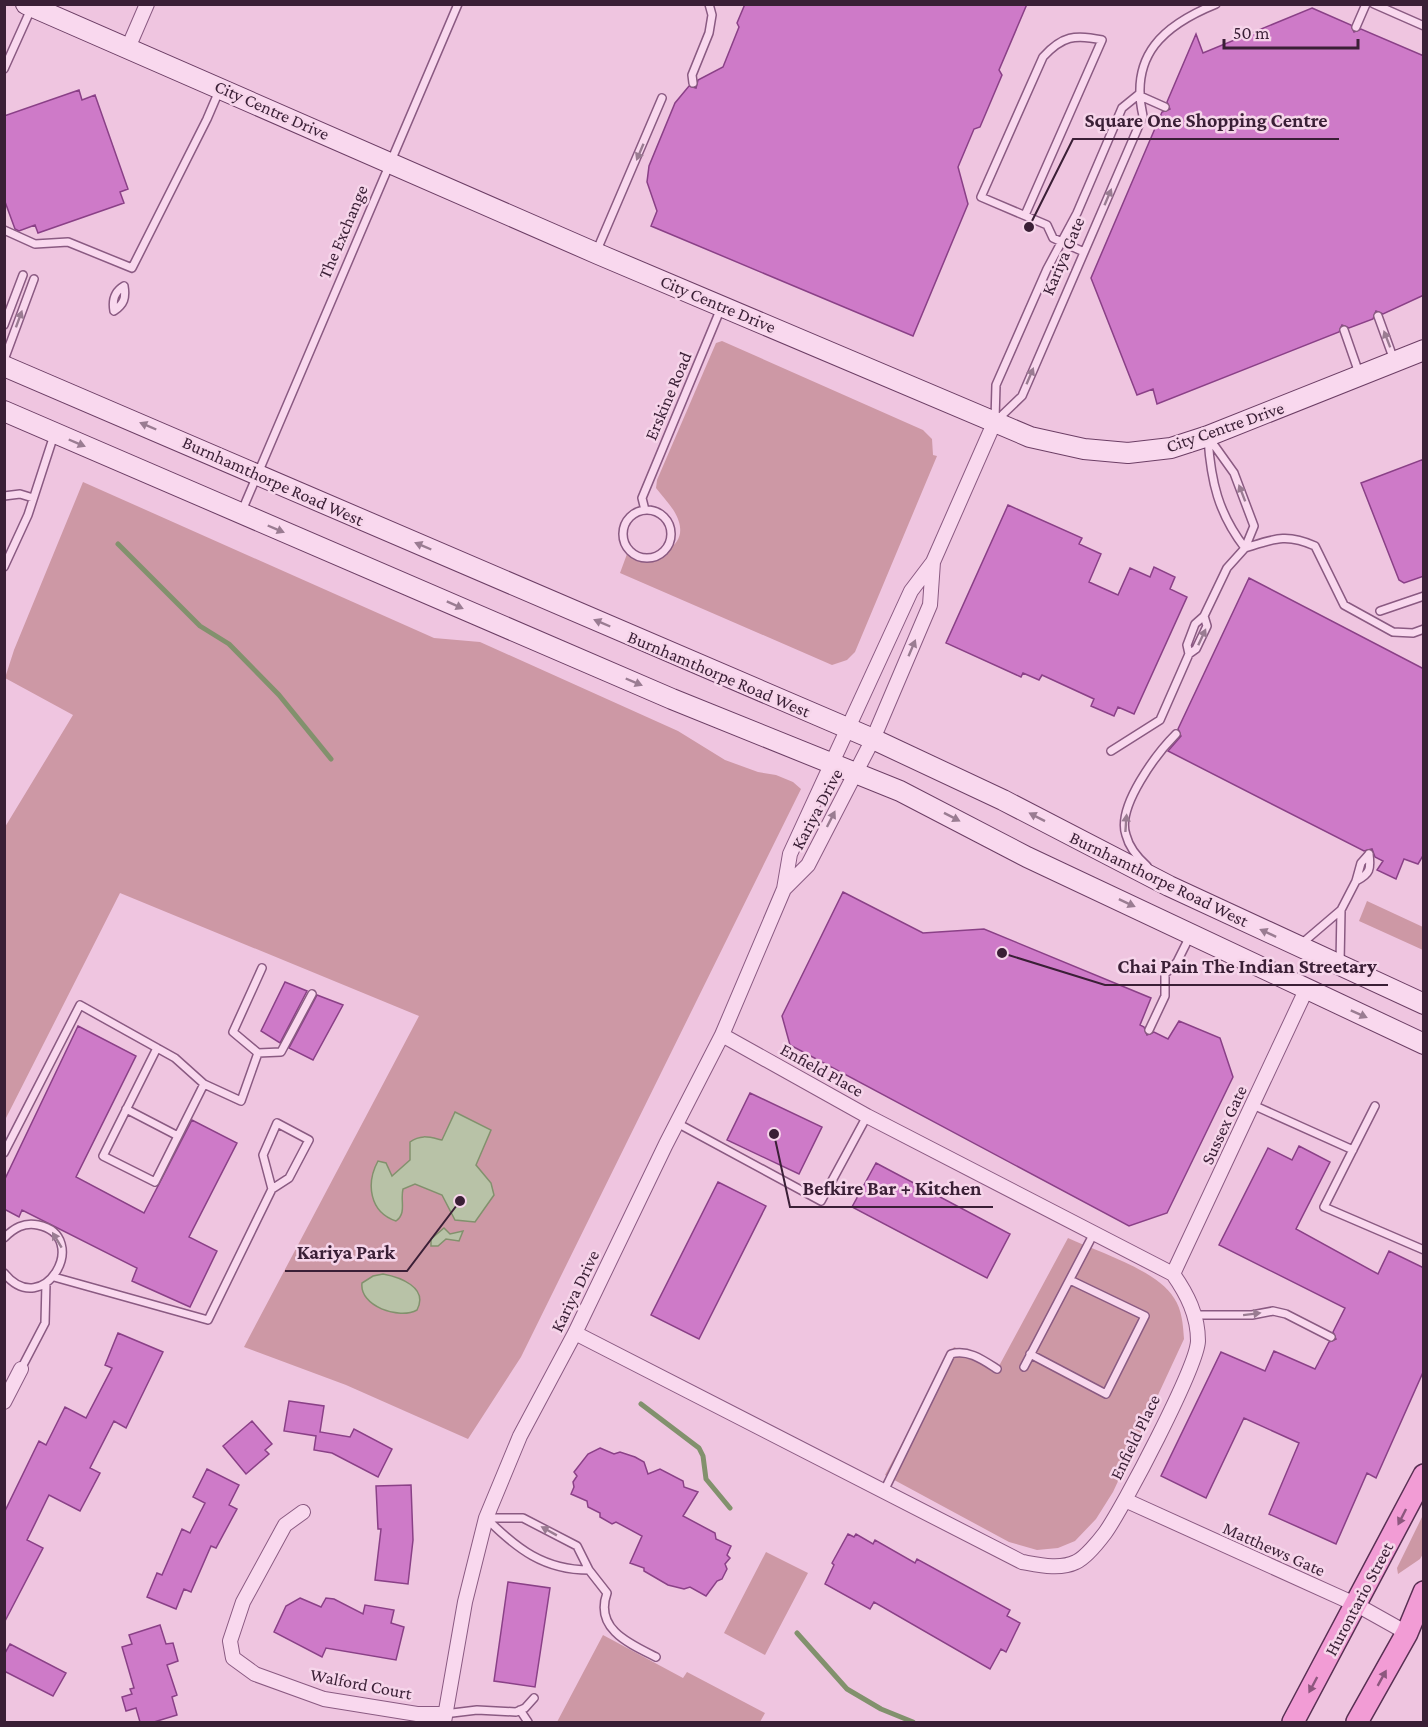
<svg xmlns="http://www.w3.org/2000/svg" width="1428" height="1727" font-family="'Crimson Pro',serif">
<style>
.green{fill:#cd98a5}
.water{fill:#b8c2a7;stroke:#82916d;stroke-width:1.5}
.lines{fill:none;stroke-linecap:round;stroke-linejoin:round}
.stream{stroke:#82916d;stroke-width:5}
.building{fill:#ce7ac8;stroke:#8a4087;stroke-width:1.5}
.lane-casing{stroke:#8a5a82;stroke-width:10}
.street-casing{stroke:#8a5a82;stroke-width:16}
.secondary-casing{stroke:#6c3e65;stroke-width:22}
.primary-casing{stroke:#582f53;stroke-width:24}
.lane{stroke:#f9d8ee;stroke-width:7}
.street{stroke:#f9d8ee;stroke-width:14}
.secondary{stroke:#f9d8ee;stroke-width:20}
.primary{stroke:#f29cd5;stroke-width:21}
.oneway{fill:#9a7c92}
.oneway2{fill:#8d577e}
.labels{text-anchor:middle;stroke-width:5;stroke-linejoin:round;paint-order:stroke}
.street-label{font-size:18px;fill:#3a1f36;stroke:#f6d5ea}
.leader{fill:none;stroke:#3a1f36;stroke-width:2}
.callout-dot{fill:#3a1f36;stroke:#f6d5ea;stroke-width:2}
.callout-label{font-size:20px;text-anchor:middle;font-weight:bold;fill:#3a1f36;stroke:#f6d5ea;stroke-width:5;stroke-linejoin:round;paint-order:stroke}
</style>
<rect width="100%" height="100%" fill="#efc5e0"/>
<!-- green -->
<path class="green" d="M722 341 923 430 932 439 933 455 937 456 855 652 847 660 832 665 620 573 627 554C655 560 696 548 674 511 669 503 662 496 656 488L657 480 716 343Z
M83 482 434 638 480 642 678 731 725 760 758 772 776 775 793 782 801 789 521 1357 468 1439 346 1385 244 1347 419 1016 120 893 5 1120V827L73 715 5 678 14 650Z
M1367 901 1423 927V950L1359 921Z
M1068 1238C1098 1252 1157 1270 1174 1298 1182 1310 1183 1324 1184 1339L1113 1492 1096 1519 1075 1541 1058 1548 1037 1550 1009 1542 885 1475 954 1347 999 1366Z
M1423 1515V1554L1420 1559 1398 1574 1397 1568Z
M766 1552 808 1573 765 1655 724 1633Z
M603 1635 683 1678 687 1672 765 1713 760 1722H557Z"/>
<!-- water -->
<path class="water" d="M455 1112 491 1130 476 1165 491 1183 494 1195 475 1222 455 1220 442 1195 415 1184 403 1189C400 1201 407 1213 396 1221 369 1212 366 1183 378 1161L386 1163 392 1176 410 1160V1142C421 1134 429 1137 442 1140Z
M444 1228 450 1234 463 1231 459 1241 446 1239 438 1246H431V1239Z
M383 1274C399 1277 429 1287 417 1310 399 1320 359 1306 362 1283L373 1276Z"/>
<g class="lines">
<!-- stream -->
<path class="stream" d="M118 544 200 626 229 644 279 695 331 759
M641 1404 699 1448 703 1456 706 1479 730 1508
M797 1633 847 1689 881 1709 913 1722"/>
</g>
<!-- building -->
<path class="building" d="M745 4H1027L999 70 1002 75 980 127 974 129 958 167 968 204 913 336 651 226 657 211 647 182 649 166 675 103 689 86 696 88 698 80 723 67 739 27 737 23Z
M1312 8 1351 25 1354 32 1361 29 1424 56V295L1383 314 1376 311 1373 319 1349 328 1342 325 1339 332 1157 404 1153 389 1137 395 1091 278 1162 112 1170 109 1167 102 1196 34 1203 53Z
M79 90 82 100 95 95 128 189 120 192 124 203 38 233 35 225 19 231 15 229 4 199V116Z
M1424 459V576L1404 583 1399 580 1361 483Z
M1008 505 1082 538 1079 544 1101 554 1089 582 1118 595 1130 568 1150 577 1154 567 1175 577 1170 589 1187 597 1134 714 1118 707 1114 716 1091 706 1094 699 1042 675 1039 680 1023 673 1021 677 946 643Z
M1249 578 1424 669V854L1418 864 1404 859 1396 879 1377 870 1383 861 1375 857 1372 849 1364 851 1168 751 1181 736 1178 729Z
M843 892 923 933 984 929 1151 998 1140 1025 1144 1027 1147 1035 1154 1032 1168 1039 1179 1021 1220 1038 1233 1077 1167 1213 1129 1226 790 1045 782 1016Z
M285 982 307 991 280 1043 261 1031Z
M317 995 343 1005 313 1060 289 1048Z
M78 1026 136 1056 76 1177 144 1213 192 1120 237 1143 189 1237 217 1251 190 1307 132 1281 137 1268 22 1210 19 1217 4 1209V1181Z
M750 1093 822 1127 799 1174 727 1140Z
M1299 1146 1330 1162 1296 1229 1378 1274 1389 1251 1424 1268V1370L1376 1478 1367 1473 1336 1544 1269 1514 1299 1443 1244 1418 1206 1498 1161 1476 1221 1352 1265 1371 1274 1351 1315 1369 1329 1342 1336 1339 1333 1332 1345 1308 1219 1245 1268 1148 1292 1160Z
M876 1163 1010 1234 987 1278 852 1207Z
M718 1182 766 1206 699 1339 651 1315Z
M118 1333 163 1352 126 1428 114 1421 90 1468 100 1473 80 1511 49 1495 27 1540 43 1548 4 1623V1513L39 1441 46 1445 65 1407 86 1418 112 1368 105 1365Z
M289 1401 324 1406 320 1432 350 1437 354 1429 392 1449 378 1477 332 1453 314 1450 316 1436 284 1431Z
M252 1421 272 1444 265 1450 269 1454 246 1474 223 1446Z
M600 1448 614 1454 620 1452 635 1457 644 1462 648 1474 660 1469 683 1481 684 1487 698 1492 683 1516 715 1533 716 1539 731 1546 727 1555 730 1558 725 1564 727 1569 722 1579 717 1581 706 1596 690 1587 684 1589 668 1585 644 1571V1568L630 1563 642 1536 616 1522 612 1524 600 1517V1513L588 1507 587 1501 571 1494 574 1487 573 1482 577 1476 574 1472 588 1454Z
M207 1469 239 1485 229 1505 237 1509 216 1548 211 1546 191 1592 184 1589 176 1609 147 1597 157 1573 162 1575 182 1529 190 1533 205 1503 193 1497Z
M411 1485 413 1540 408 1584 375 1580 381 1529H378L376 1486Z
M848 1534 854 1537 856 1534 873 1544 875 1540 915 1563 917 1559 1010 1610 1007 1616 1020 1623 1006 1652 1001 1649 990 1669 874 1602 870 1609 825 1584 834 1565 832 1563Z
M508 1582 550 1588 535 1687 494 1681Z
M300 1598 321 1607 326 1598 334 1599 363 1614 365 1605 394 1610 391 1623 404 1627 396 1660 326 1648 322 1657 274 1632 286 1606Z
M160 1625 166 1644 173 1643 178 1661 167 1665 177 1695 172 1697 177 1715 154 1722H140L136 1708 126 1711 122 1697 132 1694 130 1689 134 1688 122 1647 132 1644 129 1635Z
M10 1644 66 1673 53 1696 4 1671V1655Z"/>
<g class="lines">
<defs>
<path id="lane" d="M1374 4 1424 26
M1356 27 1366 4
M4 69 31 9
M693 83 692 75 709 33 712 15 709 4
M1138 95 1165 107
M1025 215 1102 40C1075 34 1062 36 1043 57L981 197 1047 225 1053 238 1084 252
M4 230 35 244 68 242 132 268 207 119 219 91
M597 250 662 98
M124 286C126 298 124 304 114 311 112 300 114 292 124 286Z
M1378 316 1394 360
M4 325 23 275
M1344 330 1359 373
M4 360 34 279
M995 420 996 385 1047 269 1077 213 1122 108 1138 95
M997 420 1022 396 1143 116C1129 55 1164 25 1216 4
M1208 439C1211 481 1218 513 1245 548
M4 496 20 494 33 498
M645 510 642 498 721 308
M623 534a24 24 0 1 1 48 0a24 24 0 1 1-48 0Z
M241 513 458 4
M1245 548C1274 539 1286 533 1315 546L1344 605 1393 632 1413 633 1424 629
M4 567 28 515 54 435
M1380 611 1424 596
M1189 654 1187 645 1195 624 1204 616 1227 568 1245 548 1254 526 1234 473 1209 438
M1111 751 1160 720 1189 654 1196 649 1207 626 1204 616
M1147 866C1138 858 1129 847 1126 835 1116 807 1157 753 1176 734
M1356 881C1370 874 1371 869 1369 854
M1300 945 1341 910
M1340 963 1341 910 1356 881 1361 863 1369 854
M1149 1030 1165 996V974L1177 962 1190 936
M157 1048 103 1156 155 1182 204 1084
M258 1053 233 1032 262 968
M1253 1105 1353 1150
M1375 1106 1324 1207 1424 1250
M126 1109 178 1136
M677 1123 821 1201 867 1116
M4 1153 80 1005 175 1058 204 1084 241 1101 258 1053 281 1052 312 994
M4 1238C14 1228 24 1222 38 1225 92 1236 44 1322 4 1273
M54 1277 208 1320 272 1189 289 1178 309 1140 277 1123 263 1155 272 1189
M1194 1315H1252L1273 1311 1286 1314 1331 1337
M1030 1354 1106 1394 1145 1316 1070 1280
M1024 1367 1094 1233
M21 1369 45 1323 46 1283
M884 1491 951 1354C968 1349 983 1360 997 1369
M486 1518H523L577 1546 589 1570 607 1593C594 1629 630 1644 656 1657
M486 1518C517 1549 544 1570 589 1570
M520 1710 528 1722
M444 1714 477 1710 516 1712 525 1708 534 1698"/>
<path id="street" d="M128 48 147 4
M784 889 808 865 873 739 930 605 933 562
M1173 1274 1306 990
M575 1333 1022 1562C1039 1565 1060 1570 1076 1562 1085 1558 1099 1541 1105 1533 1123 1508 1197 1367 1198 1341 1198 1315 1187 1294 1173 1274L867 1116 722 1035
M4 1402 21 1369
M1125 1500 1357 1605 1407 1633
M303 1512 285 1525 243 1602 230 1641 233 1658 255 1674 324 1699 417 1714H444
M444 1722 465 1602 486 1518 520 1436 575 1333 666 1144 722 1035 784 889 790 854 911 591 933 562 995 421"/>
<path id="secondary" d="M26 4 598 254 1030 437 1084 449 1128 453 1171 448 1208 436 1424 350
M4 366 873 739 1003 800 1169 886 1424 1004
M4 411 672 699 900 791 1027 857 1424 1044"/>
<path id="primary" d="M1293 1722 1424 1475
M1357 1722 1407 1633 1424 1592"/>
</defs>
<!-- lane casing -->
<use href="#lane" class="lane-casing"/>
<!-- street casing -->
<use href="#street" class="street-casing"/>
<!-- secondary casing -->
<use href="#secondary" class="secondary-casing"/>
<!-- primary casing -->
<use href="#primary" class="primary-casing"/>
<!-- lane -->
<use href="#lane" class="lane"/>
<!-- street -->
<use href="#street" class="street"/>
<!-- secondary -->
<use href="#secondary" class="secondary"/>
<!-- primary -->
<use href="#primary" class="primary"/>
</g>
<!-- one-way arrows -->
<defs><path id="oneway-solid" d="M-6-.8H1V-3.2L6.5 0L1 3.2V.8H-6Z" transform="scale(1.5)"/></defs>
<g class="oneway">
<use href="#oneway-solid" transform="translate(640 152) rotate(113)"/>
<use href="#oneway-solid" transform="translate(1108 197) rotate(-67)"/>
<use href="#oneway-solid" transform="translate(19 319) rotate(-70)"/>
<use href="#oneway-solid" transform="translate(1387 339) rotate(-111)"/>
<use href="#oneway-solid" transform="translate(1030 376) rotate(-67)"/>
<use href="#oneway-solid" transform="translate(148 426) rotate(-157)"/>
<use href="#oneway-solid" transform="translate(77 443) rotate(23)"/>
<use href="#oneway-solid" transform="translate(1242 493) rotate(-111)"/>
<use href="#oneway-solid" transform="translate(276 529) rotate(23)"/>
<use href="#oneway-solid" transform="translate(423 546) rotate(-157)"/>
<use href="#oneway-solid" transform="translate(455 605) rotate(24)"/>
<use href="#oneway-solid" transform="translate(602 623) rotate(-157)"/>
<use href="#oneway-solid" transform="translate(1202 637) rotate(-65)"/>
<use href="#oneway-solid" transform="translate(912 648) rotate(-67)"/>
<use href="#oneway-solid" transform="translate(634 682) rotate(23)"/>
<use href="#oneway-solid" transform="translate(952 817) rotate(27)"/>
<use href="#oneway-solid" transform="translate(1037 817) rotate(-153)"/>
<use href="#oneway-solid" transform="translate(831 819) rotate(-63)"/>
<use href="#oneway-solid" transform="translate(1126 823) rotate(-86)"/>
<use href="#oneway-solid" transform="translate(1127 903) rotate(25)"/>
<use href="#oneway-solid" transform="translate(1268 933) rotate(-155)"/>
<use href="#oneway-solid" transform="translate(1359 1014) rotate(24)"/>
<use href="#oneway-solid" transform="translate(57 1240) rotate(-121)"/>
<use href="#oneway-solid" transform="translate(1252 1314) rotate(-7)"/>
<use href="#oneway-solid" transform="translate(549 1531) rotate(-151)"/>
</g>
<g class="oneway2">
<use href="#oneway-solid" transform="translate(1402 1517) rotate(117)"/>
<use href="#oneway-solid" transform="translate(1382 1678) rotate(-61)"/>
<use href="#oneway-solid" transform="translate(1313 1685) rotate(118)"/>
</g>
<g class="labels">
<!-- street labels -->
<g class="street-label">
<text transform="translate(272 110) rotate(24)" y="6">City Centre Drive</text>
<text transform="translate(343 232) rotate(-67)" y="6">The Exchange</text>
<text transform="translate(1063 256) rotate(-67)" y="6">Kariya Gate</text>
<text transform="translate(718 304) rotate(23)" y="6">City Centre Drive</text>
<text transform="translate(668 396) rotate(-67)" y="6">Erskine Road</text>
<text transform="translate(1225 427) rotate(-19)" y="6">City Centre Drive</text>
<text transform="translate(273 481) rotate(24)" y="6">Burnhamthorpe Road West</text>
<text transform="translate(719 674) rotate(23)" y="6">Burnhamthorpe Road West</text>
<text transform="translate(817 809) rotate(-62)" y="6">Kariya Drive</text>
<text transform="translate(1159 879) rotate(26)" y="6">Burnhamthorpe Road West</text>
<text transform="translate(822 1070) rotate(29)" y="6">Enfield Place</text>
<text transform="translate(1224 1125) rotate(-65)" y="6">Sussex Gate</text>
<text transform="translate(575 1291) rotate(-64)" y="6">Kariya Drive</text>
<text transform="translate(1135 1437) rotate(-64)" y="6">Enfield Place</text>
<text transform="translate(1274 1549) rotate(24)" y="6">Matthews Gate</text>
<text transform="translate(1359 1599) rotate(-62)" y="6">Hurontario Street</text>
<text transform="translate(361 1684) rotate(11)" y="6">Walford Court</text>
</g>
</g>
<!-- callouts -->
<path class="leader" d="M1029 227L1073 139H1339M1002 953L1105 985H1388M774 1134L790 1207H993M460 1201L407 1271H285"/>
<g class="callout-dot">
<circle cx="1029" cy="227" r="6"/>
<circle cx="1002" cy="953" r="6"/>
<circle cx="774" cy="1134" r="6"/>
<circle cx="460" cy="1201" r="6"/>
</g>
<g class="callout-label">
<text x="1206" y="127">Square One Shopping Centre</text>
<text x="1247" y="973">Chai Pain The Indian Streetary</text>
<text x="892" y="1195">Befkire Bar + Kitchen</text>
<text x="346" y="1259">Kariya Park</text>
</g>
<!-- border -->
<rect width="1428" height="1727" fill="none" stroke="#3a1f36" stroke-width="12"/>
<!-- scale -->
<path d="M1224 39v9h134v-9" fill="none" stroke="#3a1f36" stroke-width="3"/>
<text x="1233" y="39" font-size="18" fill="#3a1f36" stroke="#f6d5ea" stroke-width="4.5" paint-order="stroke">50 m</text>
</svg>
